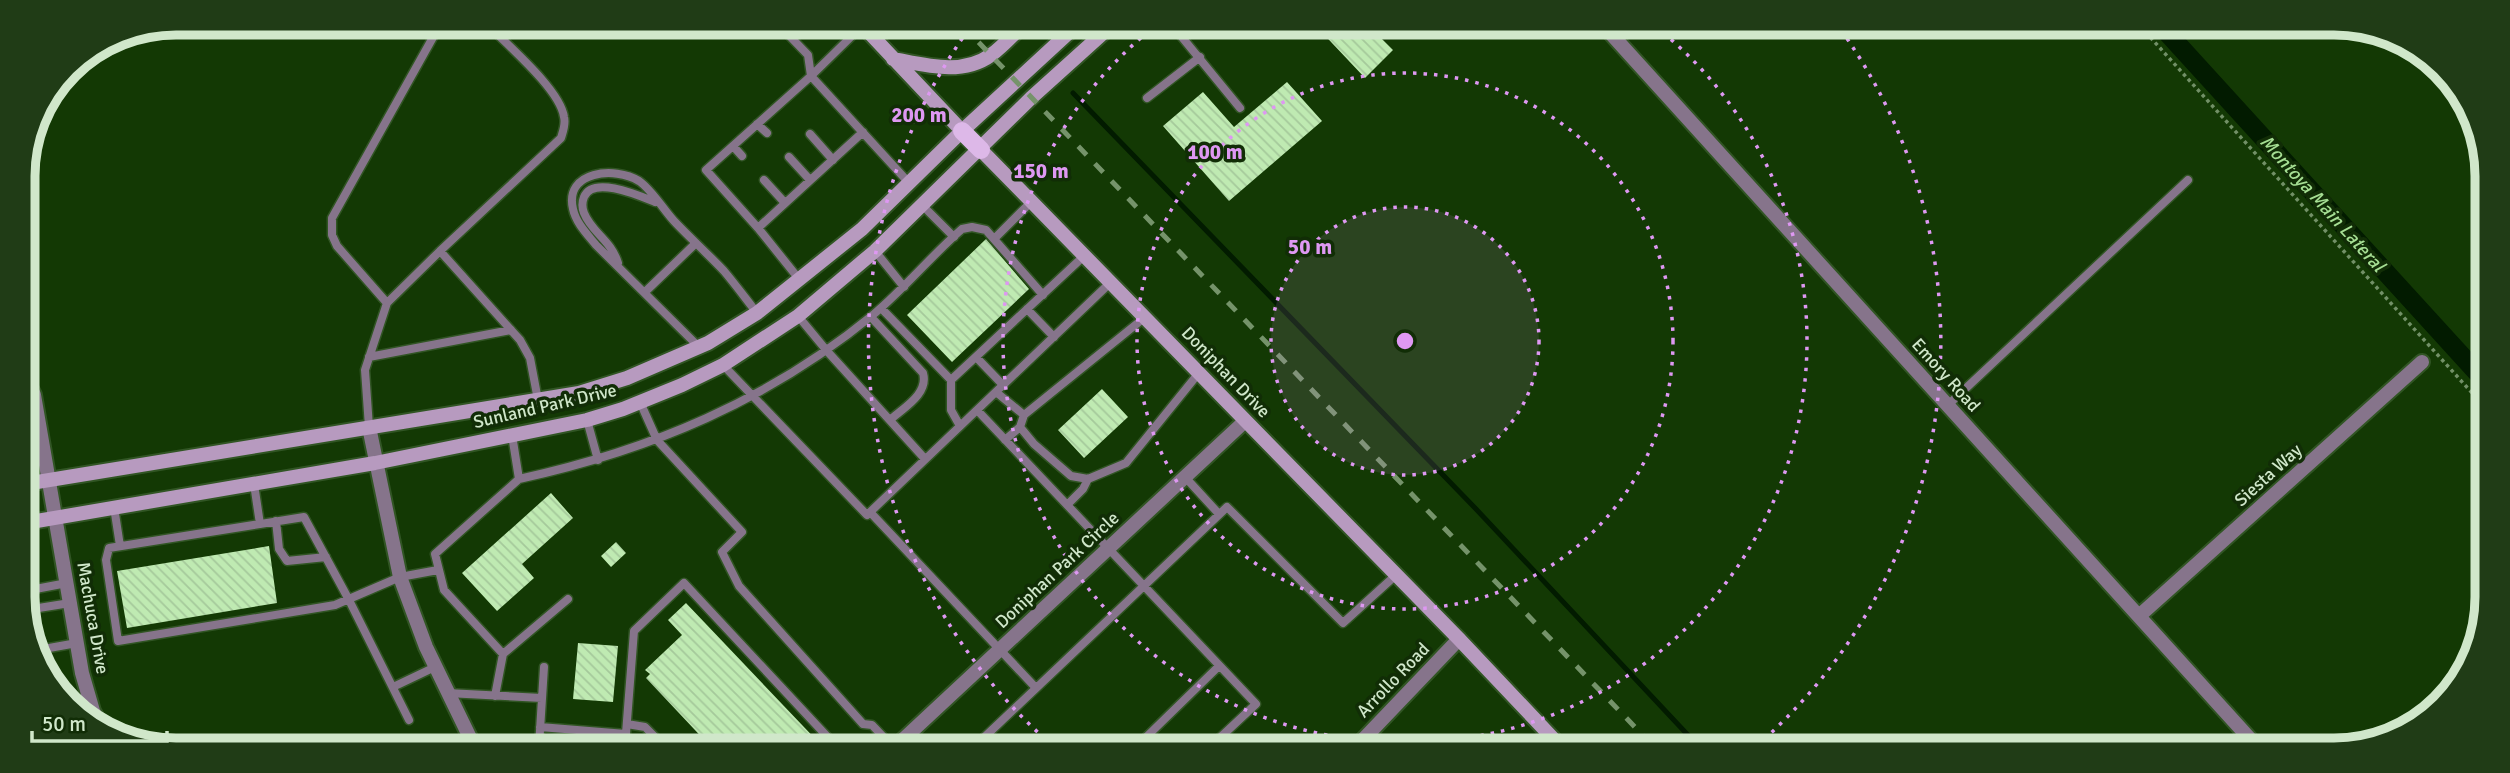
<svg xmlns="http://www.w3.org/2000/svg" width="2510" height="773" font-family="Signika,sans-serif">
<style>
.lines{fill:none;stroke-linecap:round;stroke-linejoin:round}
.stream{stroke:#021b00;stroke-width:5}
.canal{stroke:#021b00;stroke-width:19}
.building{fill:url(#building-back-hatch)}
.lane-casing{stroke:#315524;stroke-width:11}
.street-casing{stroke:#315524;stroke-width:18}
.secondary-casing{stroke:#315524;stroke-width:18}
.primary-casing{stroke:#315524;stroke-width:21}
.path{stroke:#729067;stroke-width:3.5;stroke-dasharray:3.5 3.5;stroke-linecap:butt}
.lane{stroke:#86748b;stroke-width:8}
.street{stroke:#86748b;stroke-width:14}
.secondary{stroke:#b79abf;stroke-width:14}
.primary{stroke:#ddb8e8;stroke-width:18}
.rail{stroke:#75936a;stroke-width:5;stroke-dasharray:12 12;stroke-linecap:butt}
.ring{fill:none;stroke:#de98f2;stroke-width:3.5;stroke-dasharray:3.5 7}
.labels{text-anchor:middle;stroke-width:7;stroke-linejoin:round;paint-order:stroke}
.street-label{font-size:18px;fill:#d0e7ca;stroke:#112d06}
.water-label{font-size:19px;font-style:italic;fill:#a5de93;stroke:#112d06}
.rim{fill:none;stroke:#d0e7ca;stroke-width:9}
.centre{fill:#de98f2;stroke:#112d06;stroke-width:3.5}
.ring-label{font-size:21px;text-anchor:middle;font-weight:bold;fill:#de98f2;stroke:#112d06;stroke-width:7;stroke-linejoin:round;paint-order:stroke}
</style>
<defs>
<pattern id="building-back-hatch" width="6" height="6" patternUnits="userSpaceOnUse" patternTransform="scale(1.75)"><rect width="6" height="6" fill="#bfeab2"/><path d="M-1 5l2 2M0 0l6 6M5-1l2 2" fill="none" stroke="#a5c99b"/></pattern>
</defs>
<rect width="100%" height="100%" fill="#133904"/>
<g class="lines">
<!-- stream -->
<path class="stream" d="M1073 93 1476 509 1701 749"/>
<!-- canal -->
<path class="canal" d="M2162 27 2483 379"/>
</g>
<!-- building -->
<path class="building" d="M1315 25 1369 26 1393 50 1365 78Z
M1287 82 1322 121 1229 201 1163 126 1203 92 1234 127Z
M986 239 1029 289 952 362 907 315Z
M1102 389 1128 417 1084 458 1058 430Z
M551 493 573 518 522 564 534 578 497 611 462 573Z
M616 542 626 553 611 567 601 556Z
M269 546 277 603 127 628 117 571Z
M686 603 823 747 710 746 646 678 650 674 645 670 682 635 668 620Z
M578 643 618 646 613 702 573 699Z"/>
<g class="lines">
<defs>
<path id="lane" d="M778 24 808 55 811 76
M1172 25 1240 108
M811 76 862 26
M1147 98 1200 57
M757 124 767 133
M810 134 833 160
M733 146 742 156
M789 157 810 180
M764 180 785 203
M921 204 954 237
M758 228 863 132
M994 239 1032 201
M440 251 561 138C563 131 566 124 564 117 560 89 506 44 486 23
M875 251 904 287
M618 263C611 240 592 233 584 213 582 208 582 202 584 197 593 175 640 196 655 202
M799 279 758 228 706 170 811 76 910 184
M645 292 696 243
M387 303 337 246 332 235V218L441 23
M881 308 951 380 1085 255
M1027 309 1054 337
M798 316 827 351 925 459
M871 317 923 373C929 394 903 408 890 420
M1144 318 1024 415 1020 427 1034 444 1071 476 1088 479 1126 463 1198 374
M699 347 596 245C587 234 576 223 573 209 564 171 615 166 639 181 652 190 663 209 674 221 690 238 708 254 724 271 735 284 746 299 757 313
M369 357 511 330
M976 357 1003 385
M723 365 867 515 1111 282
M951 380V410L960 426
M996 392 1024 415
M640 402 657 440 742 532 722 552 739 586 863 724 872 725 893 747
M1948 405 2188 180
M977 410 1256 704 1210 747
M587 420 598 460
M369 427 365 370 387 303 440 251 520 340 530 358 538 400
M512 435 519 479 435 554 444 590 503 654 568 599
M1005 440 1020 427
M1185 477 1219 514
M519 479C651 450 768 401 874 314 905 288 931 256 962 229L972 227 986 230 1043 295
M254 484 260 524
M1067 505 1083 489 1088 479
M114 507 120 546
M870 512 1036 688
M276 521 279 549 287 561 326 557
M25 591 67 583
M26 610 70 603
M38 650 77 643
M393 687 435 667
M447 693 542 698
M495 696 503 654
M75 710 91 705
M409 720 349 600 304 517 109 548 106 560 118 641 335 605 400 577 438 570
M627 724 645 727 664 746
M540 727 626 734
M539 746 544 667
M625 746 634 631 684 583 837 747
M974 747 1227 507 1343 623 1396 575
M1136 747 1219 666"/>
<path id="street" d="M1604 26 2260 750
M24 375 34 395 82 673 93 711 100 724
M369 427 400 577 426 647 474 746
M2139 616 2422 362
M895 747 1244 422
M1355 748 1459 639"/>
<path id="secondary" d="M861 24 962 131
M893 59C925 65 962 76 991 55 1002 47 1013 35 1023 25
M981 150 1459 639 1562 748
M25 484 579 393 627 378 708 343 757 313 862 229 962 131 1077 25
M25 523 375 463 587 420 623 409 682 385 723 365 798 316 875 251 1031 98 1112 25"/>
<path id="primary" d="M962 131 981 150"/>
</defs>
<!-- lane casing -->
<use href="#lane" class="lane-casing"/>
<!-- street casing -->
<use href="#street" class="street-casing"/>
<!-- secondary casing -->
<use href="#secondary" class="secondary-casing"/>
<!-- primary casing -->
<use href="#primary" class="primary-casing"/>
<!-- path -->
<path class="path" d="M2141 27 2483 405"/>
<!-- lane -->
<use href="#lane" class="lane"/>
<!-- street -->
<use href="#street" class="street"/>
<!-- secondary -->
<use href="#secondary" class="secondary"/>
<!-- primary -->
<use href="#primary" class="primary"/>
<!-- rail -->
<path class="rail" d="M962 25 1655 748"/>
</g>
<!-- distance rings -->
<circle cx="1405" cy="341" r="134" fill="#de98f2" fill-opacity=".12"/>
<g class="ring">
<circle cx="1405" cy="341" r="134"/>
<circle cx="1405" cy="341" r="268"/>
<path d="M1655 26A402 402 0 1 1 1155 26"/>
<path d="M1053 746A536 536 0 0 1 971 26M1841 30A536 536 0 0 1 1753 749"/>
</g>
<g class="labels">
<!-- street labels -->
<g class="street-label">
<text transform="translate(1226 372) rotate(46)" y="6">Doniphan Drive</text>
<text transform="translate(1946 375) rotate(48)" y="6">Emory Road</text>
<text transform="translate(545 406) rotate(-13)" y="6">Sunland Park Drive</text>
<text transform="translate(2268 475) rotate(-42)" y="6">Siesta Way</text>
<text transform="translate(1057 570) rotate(-43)" y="6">Doniphan Park Circle</text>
<text transform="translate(93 618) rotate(80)" y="6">Machuca Drive</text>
<text transform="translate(1393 680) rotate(-46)" y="6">Arrollo Road</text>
</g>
<!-- water labels -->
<g class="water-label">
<text transform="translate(2323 203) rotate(48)" y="7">Montoya Main Lateral</text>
</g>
</g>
<!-- crop -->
<path d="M0 0H2510V773H0ZM176 35H2334A141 141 0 0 1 2475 176V597A141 141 0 0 1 2334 738H176A141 141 0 0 1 35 597V176A141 141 0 0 1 176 35Z" fill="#203c16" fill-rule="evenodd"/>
<path class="rim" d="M176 35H2334A141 141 0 0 1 2475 176V597A141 141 0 0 1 2334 738H176A141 141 0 0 1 35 597V176A141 141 0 0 1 176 35Z"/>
<circle cx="1405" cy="341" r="10" class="centre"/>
<g class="ring-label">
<text x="919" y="122">200 m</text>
<text x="1215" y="159">100 m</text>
<text x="1041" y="178">150 m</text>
<text x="1310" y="254">50 m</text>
</g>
<!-- scale -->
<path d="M32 731v10h135v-10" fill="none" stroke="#d0e7ca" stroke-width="3.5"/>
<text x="42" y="731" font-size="21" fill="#d0e7ca" stroke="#112d06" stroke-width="5" paint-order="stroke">50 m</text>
</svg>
